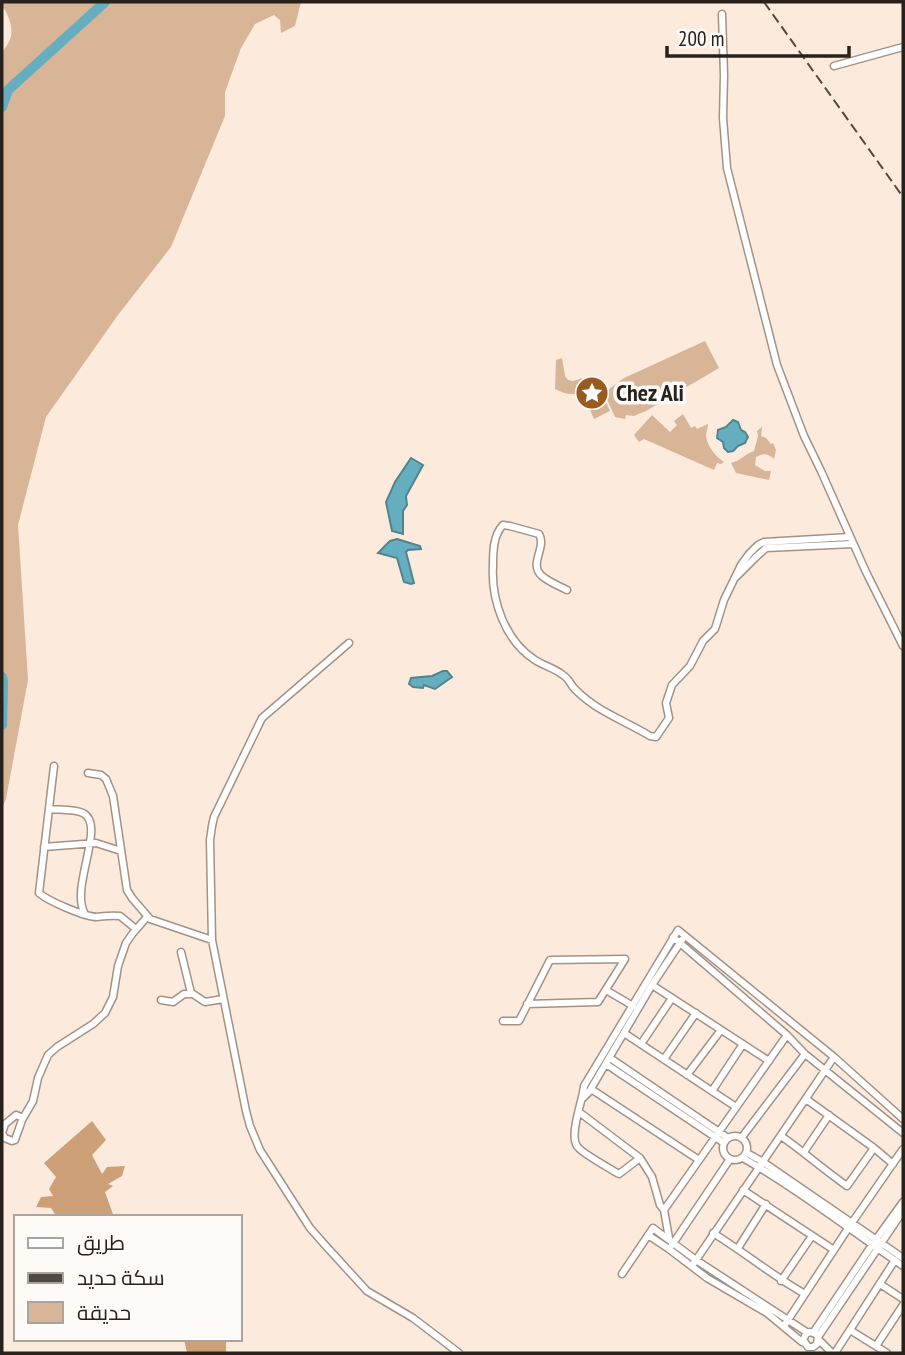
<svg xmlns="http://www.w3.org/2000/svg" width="905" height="1355" font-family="'PT Sans Narrow',Cairo,sans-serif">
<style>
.green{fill:#d8b597}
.forest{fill:#cea078}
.water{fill:#64aebf;stroke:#52848e;stroke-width:2}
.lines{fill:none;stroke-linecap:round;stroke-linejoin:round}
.river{stroke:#64aebf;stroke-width:10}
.minor-casing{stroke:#a39285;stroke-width:9}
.minor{stroke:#fff;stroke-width:6}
.rail{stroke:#514941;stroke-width:2;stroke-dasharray:10 5;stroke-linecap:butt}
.labels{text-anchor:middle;stroke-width:7;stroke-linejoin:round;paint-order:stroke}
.poi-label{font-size:24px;font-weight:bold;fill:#28221c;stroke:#fefaf7;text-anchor:start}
</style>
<rect width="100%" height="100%" fill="#fceadc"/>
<!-- green -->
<path class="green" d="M2 2H301L295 26 281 33 280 20 274 15 255 24 241 48 225 92V116L171 247 118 315 46 417 18 525 28 680 6 799 2 808V53C5 48 10 42 11 36 13 27 8 13 2 6Z
M705 341 719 368 646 411 634 416 626 415 625 419 615 417 604 393 624 378Z
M562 358 565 376 568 380 573 381 583 378 588 381 594 389C580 396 568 396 555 389L556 360Z
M603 395 610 411 594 419 587 403Z
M683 414 691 428 695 426 697 429 708 424C708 428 706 432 706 436 707 446 716 457 724 462L721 464 717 463 714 470 644 439 639 442 634 435 652 415 670 432 677 425 674 421Z
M762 427 761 436 766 438 771 444 773 443 776 450 774 459C768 453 763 453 756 457L755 465 765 471H771L769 480 736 473 731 463C740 461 745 454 754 451L758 436 757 431Z"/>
<!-- forest -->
<path class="forest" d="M92 1121 106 1140 92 1155 102 1174 107 1167 125 1166 122 1176 108 1184 113 1186 105 1192 114 1217H57L51 1208 36 1207 41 1197 53 1196 49 1189 56 1177 44 1163Z
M184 1339H226V1352L231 1353H187Z"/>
<!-- water -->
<path class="water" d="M733 420 738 422 741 430 745 432 748 437 745 443 738 446 733 451 728 452 724 448 723 442 717 438 718 430 726 427Z
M411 458 423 465 406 496 407 505 403 511V534L392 531 386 502 395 482Z
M397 539 420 546 421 549 408 550 406 552 414 583 411 584 404 582 397 558 378 553 390 541Z
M443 671H447L452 677 435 689 424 685 423 688 413 687 409 684 411 678 432 676Z"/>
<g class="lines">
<!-- river -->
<path class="river" d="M2 107 8 90 105 2
M2 677 3 682 2 725"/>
<defs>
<path id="minor" d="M722 14 724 75 723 118 727 168 777 365 804 436 821 471 866 572 903 646
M834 66 903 47
M734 579 755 558 766 548 853 544
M567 590C559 586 549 582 542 576 528 564 547 548 539 534L510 526 503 525C493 535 493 553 493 566 491 600 505 641 535 660 544 666 554 668 563 675 568 678 570 683 573 687 579 694 587 700 594 705 612 717 632 725 650 736L656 737 669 718 666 703 672 685 690 666 703 641 715 629 724 600 741 565 749 554 758 545 764 542 850 537
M349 643 262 718 214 817 212 826 210 840 212 940 246 1111 250 1126 260 1150 310 1228 325 1245 367 1291 413 1318 459 1353
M54 766 39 893C48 901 85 917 97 917 105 916 112 915 120 916L136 929
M88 773 101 775 106 779 113 796 127 890 132 898 150 919 212 940
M50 809C59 810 74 809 83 813 107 825 69 888 85 914
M44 847 96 843 121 851
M673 937 787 1035 805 1054 903 1133
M181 952 191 993 193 994
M652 985 769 1061
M606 990 633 1006
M161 1000 173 1002 184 994H193L205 1002 223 999
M503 1021H519L550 960 625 959 598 1002 527 1004
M624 1033 736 1107
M641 1044 672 998
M610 1058 728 1138
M664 1059 696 1013
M606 1064 724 1143
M687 1075 721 1030
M591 1089 699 1160
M712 1091 743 1044
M583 1098 589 1092 652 985 682 940
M806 1099 874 1148 893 1164
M579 1112 640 1158 652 1177 660 1205 664 1210 669 1238
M23 1118 16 1115 5 1124 2 1133 5 1138 12 1141 15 1140 22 1120 33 1101 38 1078 48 1055 57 1047 93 1024 105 1013 113 997 118 966 126 943 133 933 147 917
M723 1148a12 12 0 1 1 24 0a12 12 0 1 1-24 0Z
M781 1136C804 1152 824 1170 847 1186L874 1148
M742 1137 805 1054
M804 1152 829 1115
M747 1153 763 1162 903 1258
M640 1158 619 1174C611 1169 581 1153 577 1146 569 1134 583 1100 584 1086L678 930 834 1057 903 1119
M743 1158C799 1190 850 1230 903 1266
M743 1190 834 1250
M664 1210 787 1035
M713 1233C744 1252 773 1276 805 1294
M648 1235 669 1249 707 1278 767 1313 802 1342
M672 1245 730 1159
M738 1248 766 1204
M692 1266 834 1057
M622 1274 653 1228 696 1260 808 1333
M781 1281 812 1236
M880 1284 903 1299
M784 1326 849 1227 903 1149
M850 1330 887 1353
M810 1332 816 1334 818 1337 817 1344 813 1347H808L804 1341 802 1342 806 1334Z
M813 1333 872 1245 903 1202
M818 1337 903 1211
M819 1340 832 1353
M876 1346 903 1305
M835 1353 895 1260"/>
</defs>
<!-- minor casing -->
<use href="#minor" class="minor-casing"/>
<!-- minor -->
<use href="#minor" class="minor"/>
<!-- rail -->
<path class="rail" d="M764 2 903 197"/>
</g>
<!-- icons -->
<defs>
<symbol id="sight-disc" viewBox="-11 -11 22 22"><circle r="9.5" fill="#985b1f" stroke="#fefaf7"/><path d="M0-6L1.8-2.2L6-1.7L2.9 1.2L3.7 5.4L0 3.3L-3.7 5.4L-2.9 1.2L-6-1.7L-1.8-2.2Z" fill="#fff"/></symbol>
</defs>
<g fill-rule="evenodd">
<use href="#sight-disc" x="573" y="374" width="38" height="38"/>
</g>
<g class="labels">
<!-- poi labels -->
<g class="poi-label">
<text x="616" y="401">Chez Ali</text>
</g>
</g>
<!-- border -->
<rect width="905" height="1355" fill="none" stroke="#28221c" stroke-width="7"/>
<!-- legend -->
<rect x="14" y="1215" width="228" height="126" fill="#fefaf7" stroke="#a8a49f" stroke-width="2"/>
<rect x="28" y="1238" width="35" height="10" fill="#ffffff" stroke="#a8a49f" stroke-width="2"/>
<text x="77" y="1250" font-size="21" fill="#28221c">طريق</text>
<rect x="28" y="1273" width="35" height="10" fill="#514941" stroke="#a8a49f" stroke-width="2"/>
<text x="77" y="1285" font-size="21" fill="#28221c">سكة حديد</text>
<rect x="28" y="1302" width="35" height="21" fill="#d8b597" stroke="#a8a49f" stroke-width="2"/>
<text x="77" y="1320" font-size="21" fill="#28221c">حديقة</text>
<!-- scale -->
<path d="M667 46v10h182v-10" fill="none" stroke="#28221c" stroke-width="3.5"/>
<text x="678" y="46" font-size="21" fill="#28221c" stroke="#fefaf7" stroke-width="5" paint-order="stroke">200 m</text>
</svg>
